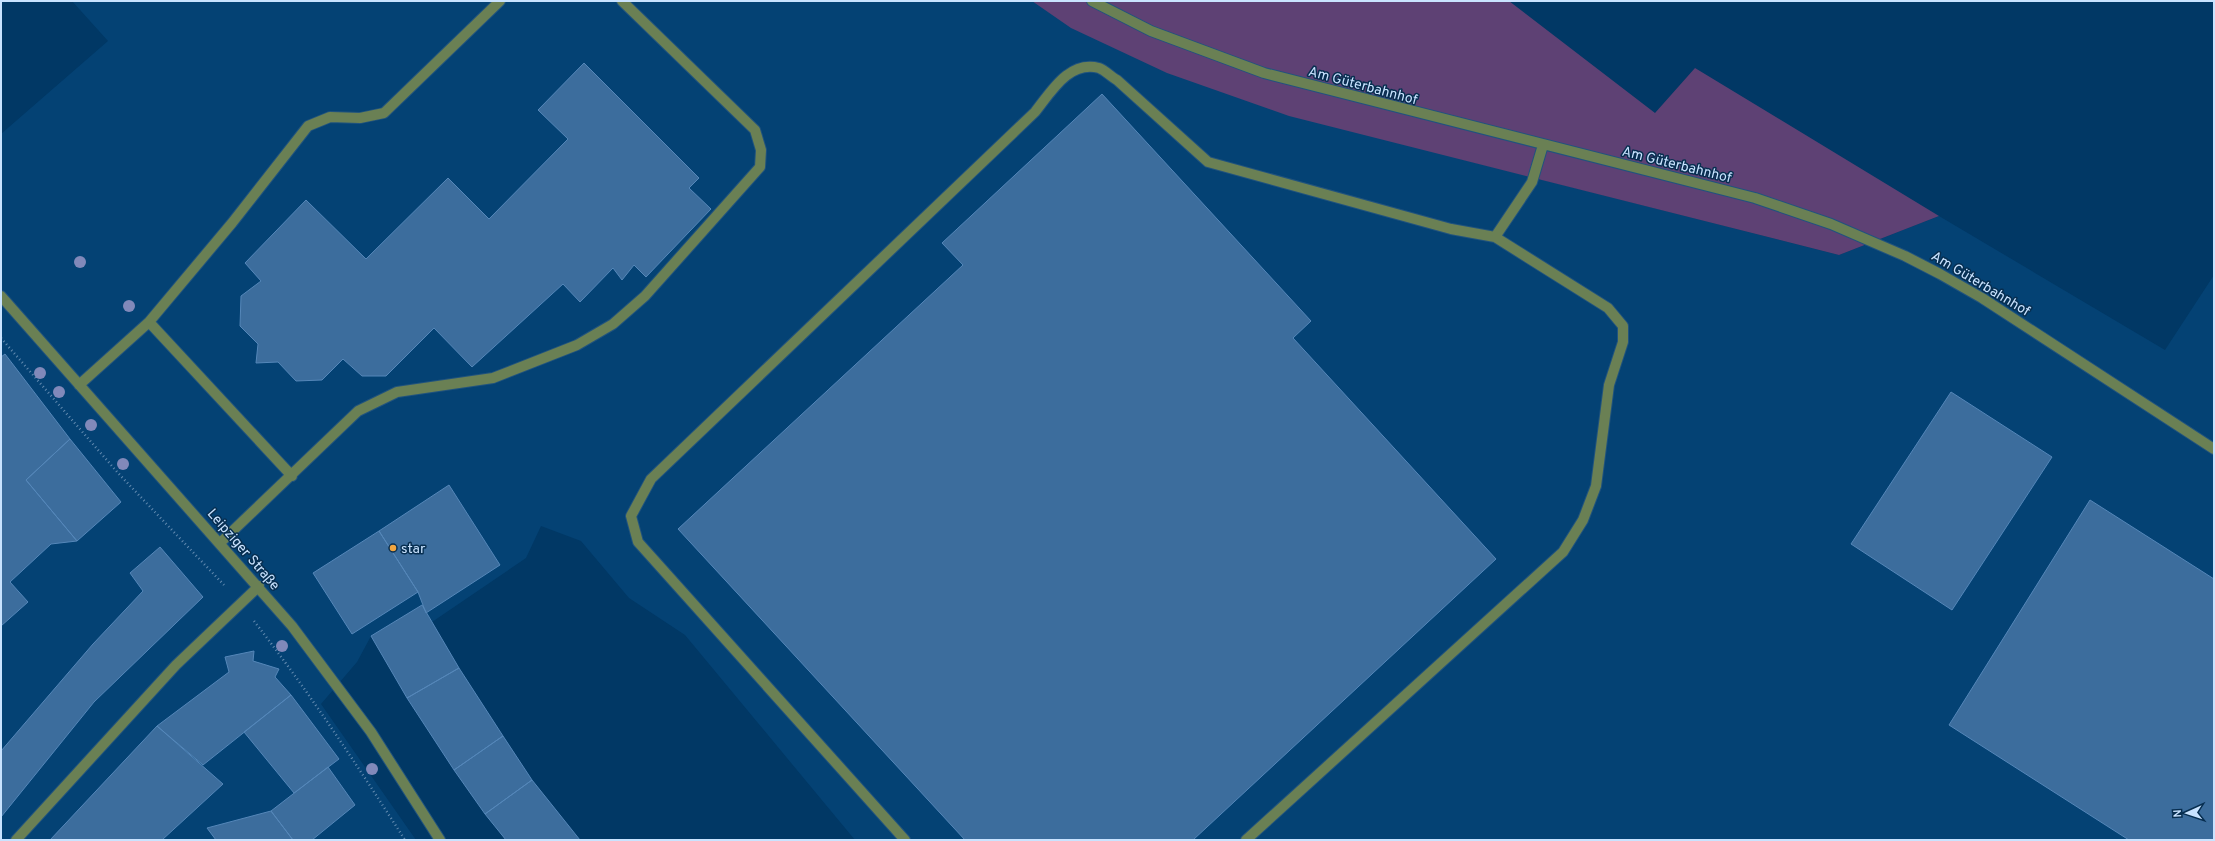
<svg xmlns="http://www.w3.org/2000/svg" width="2215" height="841" font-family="Overpass,sans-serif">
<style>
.built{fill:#044274}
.green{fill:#5e4174}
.building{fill:#3c6d9d;stroke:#5587b9}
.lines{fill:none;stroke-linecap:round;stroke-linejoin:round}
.minor-casing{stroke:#21537e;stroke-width:12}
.path{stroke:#648cb1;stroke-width:2.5;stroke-dasharray:1 3;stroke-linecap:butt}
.minor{stroke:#6a8054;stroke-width:10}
.tree{fill:#8189ba}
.poi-dot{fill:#f1a540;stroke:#072e50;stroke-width:1.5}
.labels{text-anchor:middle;stroke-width:3;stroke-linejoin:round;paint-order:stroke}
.street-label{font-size:14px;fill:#c9e3ff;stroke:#072e50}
.poi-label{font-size:14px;fill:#c9e3ff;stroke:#072e50;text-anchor:start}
</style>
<rect width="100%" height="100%" fill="#013865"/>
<!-- built -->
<path class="built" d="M72 1H1032L1457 158 1839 255 1939 216 2165 350 2214 275V840H855L685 635 629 598 581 541 541 526 526 558 432 622 422 605 371 636 357 662 321 704 416 840H1V134L108 41Z"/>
<!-- green -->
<path class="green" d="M1032 1H1509L1655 113 1695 68 1939 216 1839 255 1289 116 1167 73 1071 28Z"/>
<!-- building -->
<path class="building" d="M584 63 699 178 689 188 711 209 646 277 634 265 622 280 613 268 580 302 563 284 472 367 434 328 386 376H362L343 359 322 380 296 381 278 362 256 363 258 344 240 326 241 296 261 281 245 263 306 200 366 259 448 178 489 219 568 139 538 110Z
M1102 94 1311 321 1293 338 1496 559 1193 840H965L678 529 963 265 942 243Z
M5 354 70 439 26 480 77 541 51 544 10 582 28 602 1 626V357Z
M1951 392 2052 457 1952 610 1851 544Z
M70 439 121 502 77 541 26 480Z
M449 485 500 565 426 613 418 592 379 531Z
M2090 500 2214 579V840H2129L1949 725Z
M379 531 418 592 352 634 313 573Z
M160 547 203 597 94 702 1 817V751L93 644 143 591 130 573Z
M422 605 459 668 407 698 371 636Z
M254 651 253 661 279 669 275 677 291 695 203 765 157 726 229 672 225 657Z
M459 668 503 736 454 770 407 698Z
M291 695 339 759 294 793 244 732Z
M157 726 223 784 162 840H50Z
M503 736 532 780 485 814 454 770Z
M328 767 355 805 312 840H293L271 811Z
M532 780 580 840H506L485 814Z
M271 811 293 840H216L207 828Z"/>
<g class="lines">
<defs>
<path id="minor" d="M1092 1 1151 31 1264 73 1755 198 1831 224 1905 256 1940 274 1982 298 2214 449
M1495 237 1532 182 1543 145
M1 296 292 626 371 732 440 840
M149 322 292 476
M79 385 149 322 232 223 308 126 330 117 360 118 384 113 500 1
M220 543 358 411 397 392 493 378 577 345 613 324 645 296 760 167 761 150 755 130 622 1
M16 840 176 665 259 586
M905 840 638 542 631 516 651 479 1035 112C1051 92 1069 60 1099 68 1105 70 1111 77 1117 80L1208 162 1451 229 1495 237 1608 308 1623 326V342L1609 385 1596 486 1583 520 1563 552 1246 840"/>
</defs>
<!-- minor casing -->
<use href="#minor" class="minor-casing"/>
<!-- path -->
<path class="path" d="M1 338 118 473 224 585
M254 621C309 692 357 765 405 840"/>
<!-- minor -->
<use href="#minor" class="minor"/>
</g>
<!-- trees -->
<g class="tree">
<circle cx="80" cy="262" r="6"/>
<circle cx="129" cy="306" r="6"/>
<circle cx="40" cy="373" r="6"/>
<circle cx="59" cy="392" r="6"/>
<circle cx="91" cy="425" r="6"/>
<circle cx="123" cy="464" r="6"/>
<circle cx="282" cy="646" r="6"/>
<circle cx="372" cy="769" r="6"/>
</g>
<!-- markers -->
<circle class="poi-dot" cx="393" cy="548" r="4"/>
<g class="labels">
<!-- street labels -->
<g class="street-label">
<text transform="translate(1363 85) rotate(15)" y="5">Am Güterbahnhof</text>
<text transform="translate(1677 164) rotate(14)" y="5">Am Güterbahnhof</text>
<text transform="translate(1981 283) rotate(31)" y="5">Am Güterbahnhof</text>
<text transform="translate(244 549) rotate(49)" y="5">Leipziger Straße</text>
</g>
<!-- poi labels -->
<g class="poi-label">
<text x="401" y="553">star</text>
</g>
</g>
<!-- border -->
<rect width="2215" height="841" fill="none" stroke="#c9e3ff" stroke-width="4"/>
<!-- north arrow -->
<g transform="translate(2187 813) rotate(267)" stroke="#072e50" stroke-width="3" paint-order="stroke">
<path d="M0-3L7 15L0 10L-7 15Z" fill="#c9e3ff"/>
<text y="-6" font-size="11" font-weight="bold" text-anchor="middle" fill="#c9e3ff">N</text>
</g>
</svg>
